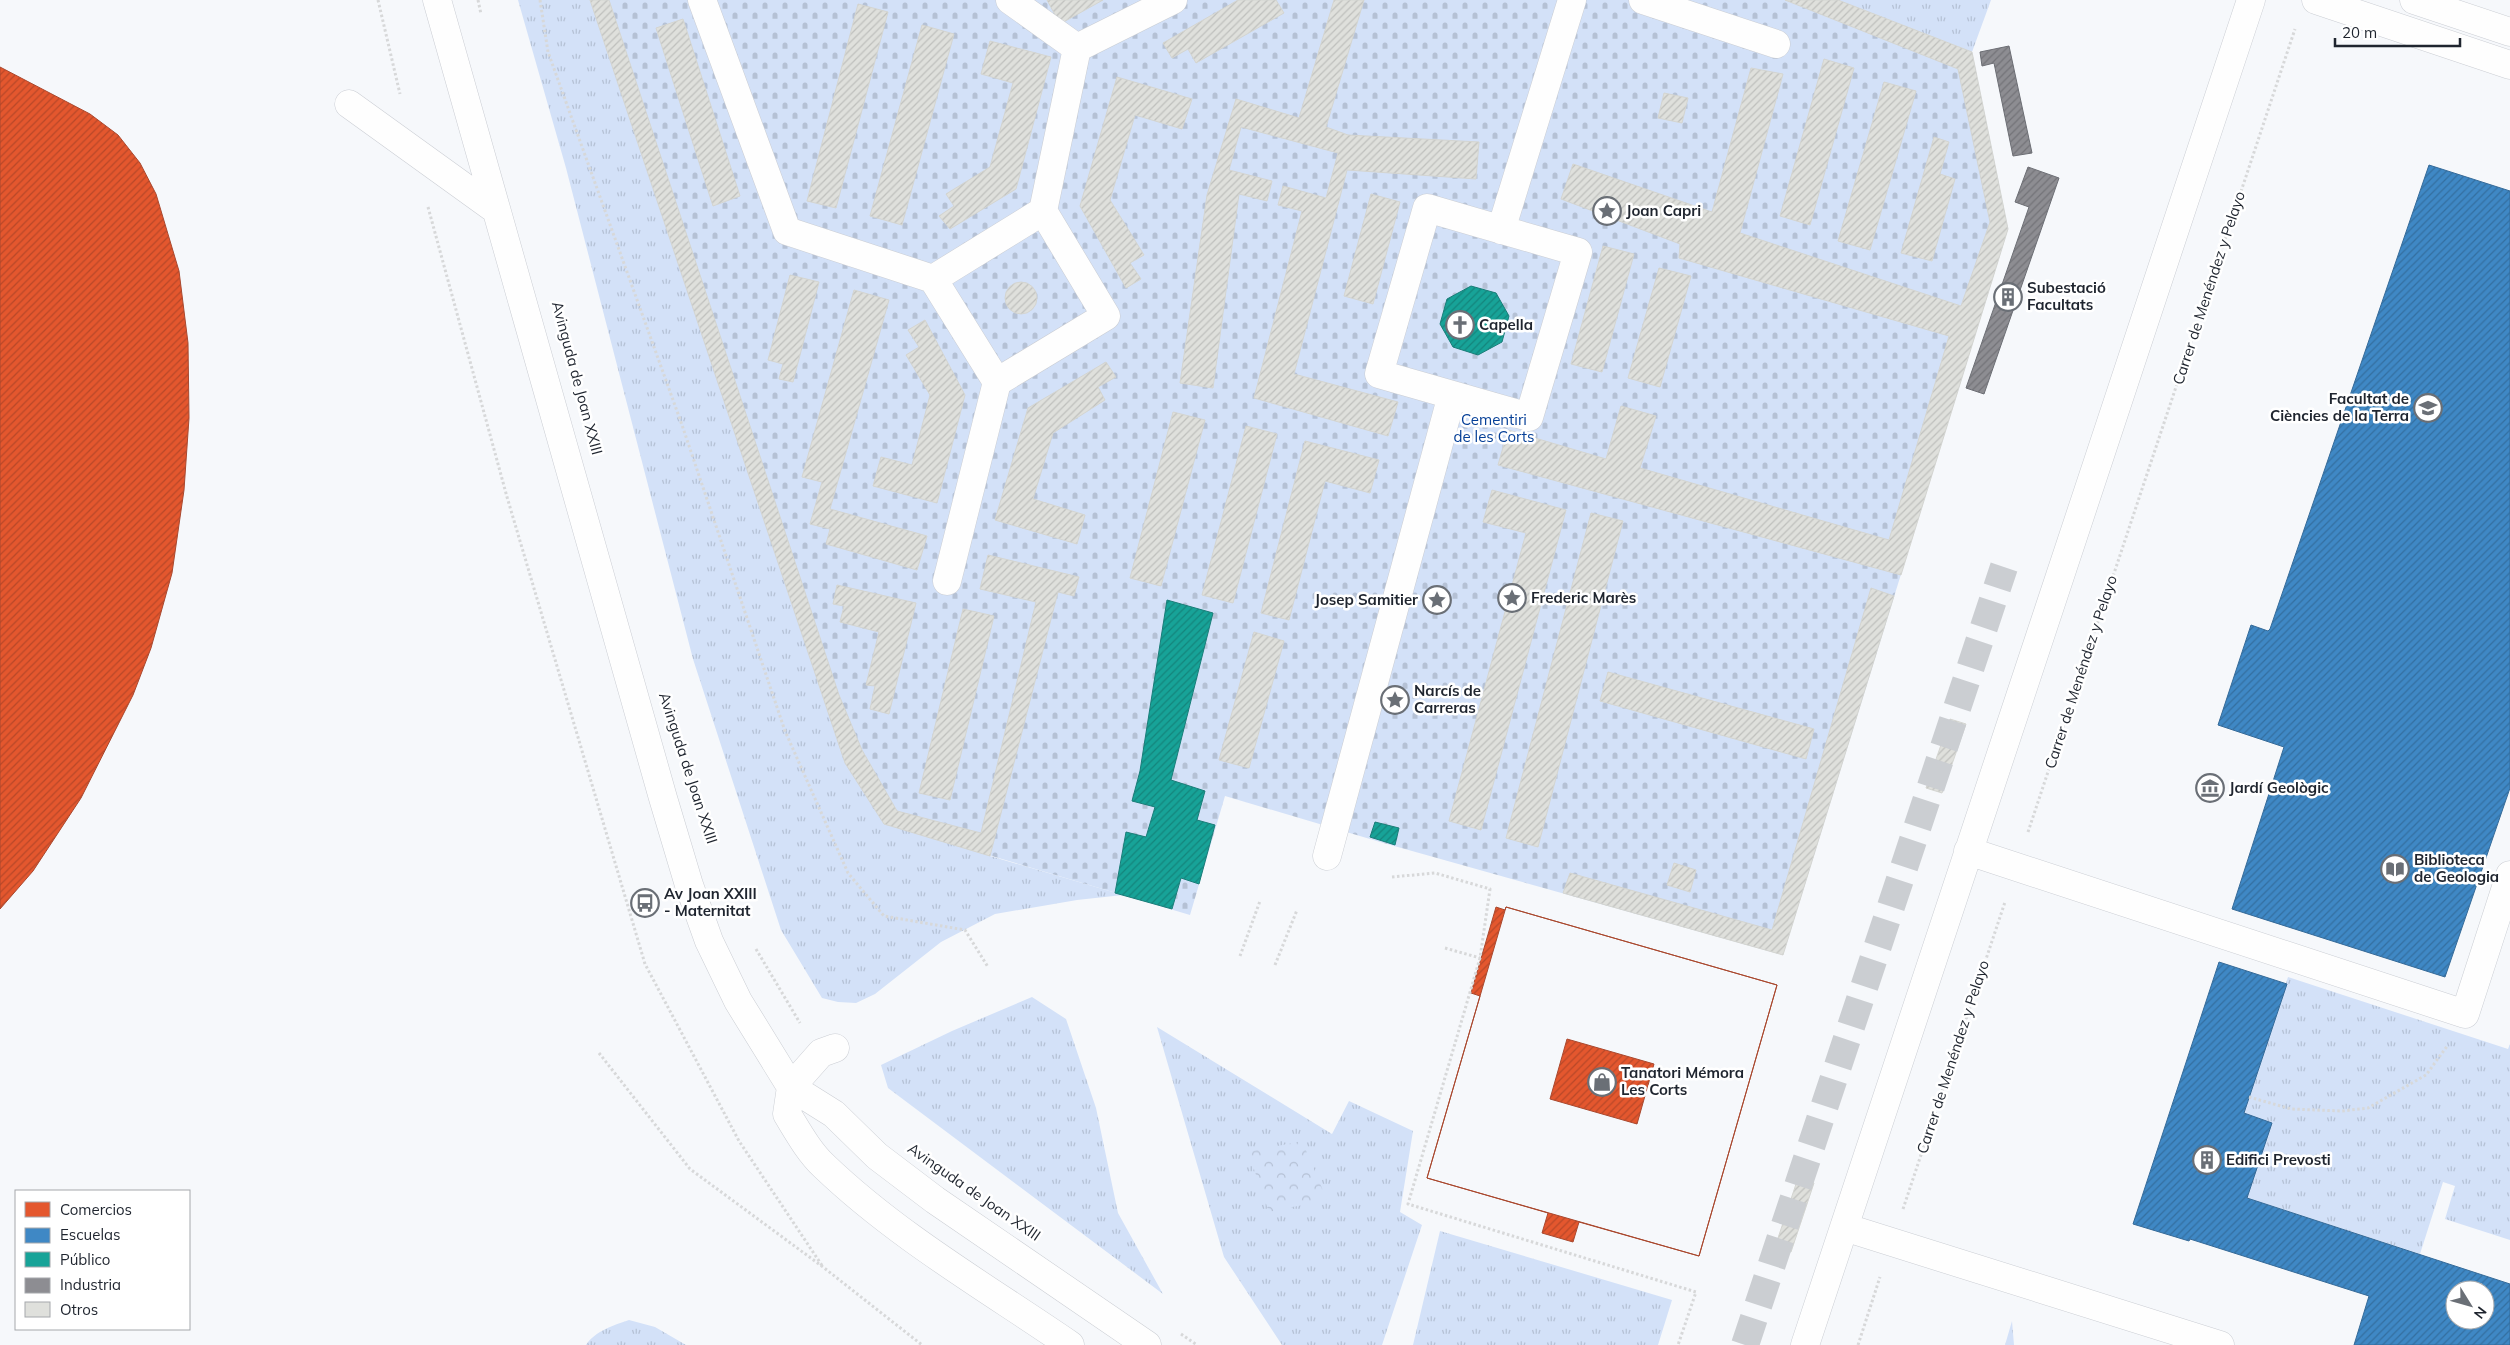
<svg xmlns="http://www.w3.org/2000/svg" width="2510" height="1345" font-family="Mulish,sans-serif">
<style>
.grass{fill:url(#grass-tufts)}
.cemetery{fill:url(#cemetery-stones)}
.park{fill:url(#park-crowns)}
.shops{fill:url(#shops-hatch);stroke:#a9482e;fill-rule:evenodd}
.schools{fill:url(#schools-hatch);stroke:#356a98;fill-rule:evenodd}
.public{fill:url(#public-hatch);stroke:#197d78}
.industry{fill:url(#industry-hatch);stroke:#6c6e74}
.building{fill:url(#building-hatch);stroke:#d4d5d1}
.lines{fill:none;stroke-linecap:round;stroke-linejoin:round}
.minor-tunnel{stroke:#cbced2;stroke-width:28;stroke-dasharray:28 14;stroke-linecap:butt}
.minor-casing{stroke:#cbced4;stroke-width:29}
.path{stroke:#d7d8d9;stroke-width:3;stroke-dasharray:2.5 2.5;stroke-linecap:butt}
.minor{stroke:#fefefe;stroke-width:28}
.labels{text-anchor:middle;stroke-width:5;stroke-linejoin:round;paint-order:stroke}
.poi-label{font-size:15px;font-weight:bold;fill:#1f252f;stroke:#fff;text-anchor:start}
.street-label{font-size:15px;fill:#1f252f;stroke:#fff}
.park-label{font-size:15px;fill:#053f97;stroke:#fff}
</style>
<defs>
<pattern id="grass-tufts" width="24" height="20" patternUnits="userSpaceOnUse" patternTransform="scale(1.25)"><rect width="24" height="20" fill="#d3e1f8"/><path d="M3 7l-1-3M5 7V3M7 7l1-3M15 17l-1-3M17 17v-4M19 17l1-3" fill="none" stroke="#b5c1d5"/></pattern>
<pattern id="cemetery-stones" width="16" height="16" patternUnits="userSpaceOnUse" patternTransform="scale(1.25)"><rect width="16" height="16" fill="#d3e1f8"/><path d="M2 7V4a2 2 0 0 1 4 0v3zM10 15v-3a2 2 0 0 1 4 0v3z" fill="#b5c1d5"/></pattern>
<pattern id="park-crowns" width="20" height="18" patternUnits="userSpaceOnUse" patternTransform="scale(1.25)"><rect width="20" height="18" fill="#d3e1f8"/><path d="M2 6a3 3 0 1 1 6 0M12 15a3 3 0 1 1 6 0" fill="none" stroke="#b5c1d5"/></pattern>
<pattern id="shops-hatch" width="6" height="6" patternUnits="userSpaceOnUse" patternTransform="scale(1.25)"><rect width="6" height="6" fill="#e4572e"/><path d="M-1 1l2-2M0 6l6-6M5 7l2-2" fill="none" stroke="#b84828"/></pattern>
<pattern id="schools-hatch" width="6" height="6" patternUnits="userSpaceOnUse" patternTransform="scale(1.25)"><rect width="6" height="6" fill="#3f88c5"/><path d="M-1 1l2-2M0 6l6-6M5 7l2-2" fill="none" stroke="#346fa0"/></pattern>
<pattern id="public-hatch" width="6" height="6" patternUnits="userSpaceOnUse" patternTransform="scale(1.25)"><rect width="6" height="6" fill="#17a398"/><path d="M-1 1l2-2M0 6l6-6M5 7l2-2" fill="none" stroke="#14857c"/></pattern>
<pattern id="industry-hatch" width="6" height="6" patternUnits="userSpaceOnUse" patternTransform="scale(1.25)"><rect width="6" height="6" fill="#8d8d92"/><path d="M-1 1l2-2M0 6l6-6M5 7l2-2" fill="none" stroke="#737378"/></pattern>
<pattern id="building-hatch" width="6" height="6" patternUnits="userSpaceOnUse" patternTransform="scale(1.25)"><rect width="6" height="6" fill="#dfe0dc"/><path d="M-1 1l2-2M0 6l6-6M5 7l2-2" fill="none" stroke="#bfc0bd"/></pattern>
</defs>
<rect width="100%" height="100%" fill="#f6f8fb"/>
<!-- grass -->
<path class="grass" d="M518 0H590L990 856 1123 895 1077 900 995 914 941 942 875 994 856 1003 838 1002 822 998 781 930 693 659 566 168Z
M1838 0H1991L1972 52Z
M2288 977 2508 1049 2510 1044V1240L2445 1219 2455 1186 2443 1182 2420 1254 2247 1198 2244 1113Z
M1032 997 1066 1019 1096 1108 1118 1213 1163 1294 888 1088 881 1065 952 1031Z
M1157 1027 1332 1134 1349 1101 1413 1131 1400 1212 1422 1225 1382 1345H1282L1224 1257Z
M1440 1231 1672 1300 1658 1345H1413Z
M629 1320 655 1327 686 1345H586C595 1331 614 1325 629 1320Z
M2012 1321 2014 1345H2005Z"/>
<!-- cemetery -->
<path class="cemetery" d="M590 0H1838L1972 52 2008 229 1783 955 1380 842 1225 796 1190 915 884 824Z"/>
<!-- park -->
<path class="park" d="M1302 1141 1327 1200 1269 1212 1248 1152Z"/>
<!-- shops -->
<path class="shops" d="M0 67 90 114 118 135 140 163 156 194 179 271 188 343 189 418 184 490 172 573 151 648 133 695 81 798 33 871 0 909Z
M1496 907 1505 910 1506 907 1777 985 1699 1256 1579 1222 1573 1242 1542 1233 1548 1213 1427 1178 1480 996 1471 993ZM1567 1039 1654 1064 1637 1124 1550 1099Z
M1506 907 1777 985 1699 1256 1427 1178Z"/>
<!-- schools -->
<path class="schools" d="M2429 165 2510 191V788L2445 977 2232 909 2284 747 2218 725 2251 625 2268 631 2270 629Z
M2219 962 2287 984 2244 1113 2272 1123 2247 1198 2510 1284V1345H2354L2369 1296 2190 1239 2189 1241 2133 1224ZM2455 1290H2485V1320H2455Z"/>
<!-- public -->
<path class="public" d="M1471 286 1496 293 1509 316 1502 342 1478 355 1453 347 1440 324 1447 299Z
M1167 600 1213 613 1171 780 1205 791 1197 820 1215 825 1199 884 1181 878 1172 909 1115 893 1126 832 1146 837 1155 807 1132 801 1140 771Z
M1375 822 1399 828 1395 845 1370 837Z"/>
<!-- industry -->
<path class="industry" d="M2009 46 2032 153 2013 156 1994 63 1982 66 1980 52Z
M2028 167 2059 178 1984 394 1966 388 2029 207 2015 202Z"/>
<!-- building -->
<path class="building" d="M590 0H609L839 695 862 750 897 811 981 833 1036 602 980 589 988 555 1079 577 1074 596 1058 592 990 856 884 824 845 763Z
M1047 0H1103L1060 24Z
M1238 0H1276L1284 13 1196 63 1188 49 1172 58 1163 43Z
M1334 0H1364L1326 127 1348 135 1479 142 1476 179 1347 170 1294 374 1398 402 1388 436 1254 398 1302 211 1278 205 1283 186 1326 198 1338 153 1241 127 1229 170 1272 181 1267 201 1239 194 1213 388 1180 383 1207 195 1236 99 1299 118Z
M1785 0H1838L1972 52 2008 229 1901 575 1498 465 1508 430 1606 459 1621 406 1656 416 1640 468 1889 540 1949 336 1679 258 1680 244 1561 199 1573 164 1712 212 1751 68 1783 74 1740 233 1961 306 1990 222 1958 69Z
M858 4 888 12 836 208 807 201Z
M683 19 740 196 713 206 656 28Z
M922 25 954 34 902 225 870 216Z
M990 41 1051 57 1016 189 950 229 939 216 954 206 946 194 990 167 1013 83 981 74Z
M1824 59 1854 68 1810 225 1780 216Z
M1117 77 1192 99 1182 129 1135 115 1110 200 1144 255 1130 263 1141 279 1126 288 1080 206Z
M1884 82 1916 91 1870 250 1838 241Z
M1664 93 1688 98 1682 123 1658 118Z
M1934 137 1949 142 1940 174 1955 179 1932 261 1901 253Z
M1371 194 1400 202 1373 304 1344 296Z
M1603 246 1634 254 1602 372 1571 364Z
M1659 268 1691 276 1660 387 1628 378Z
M790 275 819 282 793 382 779 379 783 364 768 360Z
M1005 298a16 16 0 1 1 32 0a16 16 0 1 1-32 0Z
M854 290 889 300 830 509 927 536 917 570 826 544 830 529 810 524 822 482 802 477Z
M925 320 965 395 937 503 873 486 881 457 912 465 930 395 906 355 919 347 908 330Z
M1106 362 1116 377 1098 387 1105 400 1053 433 1033 499 1085 515 1077 544 995 520 1028 408Z
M1173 412 1205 420 1161 586 1130 578Z
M1246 426 1277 434 1233 603 1202 595Z
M1305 441 1379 460 1370 493 1325 481 1289 620 1261 613Z
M1492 490 1566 510 1481 830 1449 821 1526 533 1483 522Z
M1591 513 1623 521 1538 847 1506 838Z
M837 585 916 603 889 714 870 709 875 686 866 685 879 632 840 622 844 606 833 604Z
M1871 588 1894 596 1783 955 1563 893 1570 873 1772 930Z
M963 609 994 616 950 800 919 793Z
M1254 632 1284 641 1249 768 1219 760Z
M1608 672 1814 729 1806 759 1600 701Z
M1950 719 1966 724 1942 793 1926 788Z
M1674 863 1696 870 1690 892 1667 885Z
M1798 1178 1814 1183 1791 1252 1775 1247Z"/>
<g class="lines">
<!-- minor-tunnel -->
<path class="minor-tunnel" d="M1745 1345 2004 567"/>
<defs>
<path id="minor" d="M437 0 663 798 689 885 709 941 738 1001 791 1087 834 1114 877 1156 935 1200 1147 1345
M702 0 787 231 933 279
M1010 0 1077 48
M1643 0 1776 44
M2316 0 2510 65
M2414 0 2510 32
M349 104 496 210
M1427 208 1578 252 1529 417 1379 374Z
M1043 211 1106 316 997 382 933 279Z
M1043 211 1077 48 1173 0
M1501 230 1572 0
M947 581 997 382
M1968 851 2465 1014 2510 875
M1327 856 1452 395
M791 1087 787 1114C798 1132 809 1152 824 1166 897 1236 987 1288 1070 1345
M791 1087 821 1053 835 1048
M1844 1227 2220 1345
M1805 1345 2251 0"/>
</defs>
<!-- minor casing -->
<use href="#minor" class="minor-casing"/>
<!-- path -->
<path class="path" d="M378 0 400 94
M478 0 481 14
M540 0 548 52 682 425 785 731 848 873 884 916 965 930 988 967
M428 207 507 497 645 964 739 1141 823 1267
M2028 832 2295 29
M1392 877 1435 873 1490 889 1480 958 1408 1204 1696 1292 1678 1345
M1445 948 1480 958
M756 949 800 1023
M1240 956 1260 901
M1275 965 1297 910
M599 1053 690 1169 823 1267 922 1345
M2249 1097 2291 1109 2342 1111 2368 1108 2426 1075 2448 1045
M1903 1209 2005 902
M1181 1334 1197 1345
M1858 1345 1880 1277"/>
<!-- minor -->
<use href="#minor" class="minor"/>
</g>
<!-- icons -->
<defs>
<symbol id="sight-ring" viewBox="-11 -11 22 22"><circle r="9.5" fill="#fff" stroke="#6a6f76" stroke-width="1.5"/><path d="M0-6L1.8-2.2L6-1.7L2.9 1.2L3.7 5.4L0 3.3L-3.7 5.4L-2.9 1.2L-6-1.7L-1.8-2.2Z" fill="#6a6f76"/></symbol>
<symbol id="building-ring" viewBox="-11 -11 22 22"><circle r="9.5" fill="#fff" stroke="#6a6f76" stroke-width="1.5"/><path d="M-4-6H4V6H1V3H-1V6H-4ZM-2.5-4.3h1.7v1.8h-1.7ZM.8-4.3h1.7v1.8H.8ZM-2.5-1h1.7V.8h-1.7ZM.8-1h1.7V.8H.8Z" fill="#6a6f76"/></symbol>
<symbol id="church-ring" viewBox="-11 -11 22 22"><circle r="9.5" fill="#fff" stroke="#6a6f76" stroke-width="1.5"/><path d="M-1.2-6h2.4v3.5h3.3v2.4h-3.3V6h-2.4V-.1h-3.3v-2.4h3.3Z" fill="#6a6f76"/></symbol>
<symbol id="university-ring" viewBox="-11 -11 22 22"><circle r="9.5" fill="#fff" stroke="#6a6f76" stroke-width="1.5"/><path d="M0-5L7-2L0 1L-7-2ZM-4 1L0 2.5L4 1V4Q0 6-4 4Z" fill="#6a6f76"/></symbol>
<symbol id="museum-ring" viewBox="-11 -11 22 22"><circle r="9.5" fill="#fff" stroke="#6a6f76" stroke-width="1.5"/><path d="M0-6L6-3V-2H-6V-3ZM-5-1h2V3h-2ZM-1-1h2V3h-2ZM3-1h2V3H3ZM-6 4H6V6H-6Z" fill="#6a6f76"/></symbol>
<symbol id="library-ring" viewBox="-11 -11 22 22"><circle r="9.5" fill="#fff" stroke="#6a6f76" stroke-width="1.5"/><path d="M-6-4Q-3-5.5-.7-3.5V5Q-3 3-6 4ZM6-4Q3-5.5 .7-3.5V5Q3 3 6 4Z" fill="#6a6f76"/></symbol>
<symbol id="bus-ring" viewBox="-11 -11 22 22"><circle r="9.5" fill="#fff" stroke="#6a6f76" stroke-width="1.5"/><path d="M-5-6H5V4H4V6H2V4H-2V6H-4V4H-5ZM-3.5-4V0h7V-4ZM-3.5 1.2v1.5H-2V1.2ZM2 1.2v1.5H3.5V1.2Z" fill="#6a6f76"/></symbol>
<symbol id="shop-ring" viewBox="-11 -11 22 22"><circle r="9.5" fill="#fff" stroke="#6a6f76" stroke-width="1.5"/><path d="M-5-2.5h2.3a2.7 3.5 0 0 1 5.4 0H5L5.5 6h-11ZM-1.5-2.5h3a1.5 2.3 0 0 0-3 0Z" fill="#6a6f76"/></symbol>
</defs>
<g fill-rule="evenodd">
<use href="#sight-ring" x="1591" y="195" width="32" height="32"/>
<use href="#building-ring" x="1992" y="281" width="32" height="32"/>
<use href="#church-ring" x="1444" y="309" width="32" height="32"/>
<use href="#university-ring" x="2412" y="392" width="32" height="32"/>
<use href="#sight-ring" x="1496" y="582" width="32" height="32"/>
<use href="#sight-ring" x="1421" y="584" width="32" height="32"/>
<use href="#sight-ring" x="1379" y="684" width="32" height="32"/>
<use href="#museum-ring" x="2194" y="772" width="32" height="32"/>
<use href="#library-ring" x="2379" y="853" width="32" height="32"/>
<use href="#bus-ring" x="629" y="887" width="32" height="32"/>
<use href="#shop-ring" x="1586" y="1066" width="32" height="32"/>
<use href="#building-ring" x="2191" y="1144" width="32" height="32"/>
</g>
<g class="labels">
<!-- poi labels -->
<g class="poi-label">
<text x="1626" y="216">Joan Capri</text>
<text x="2027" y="293">Subestació<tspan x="2027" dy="17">Facultats</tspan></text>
<text x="1479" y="330">Capella</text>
<text x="2409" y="404" text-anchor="end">Facultat de<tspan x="2409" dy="17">Ciències de la Terra</tspan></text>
<text x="1531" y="603">Frederic Marès</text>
<text x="1418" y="605" text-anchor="end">Josep Samitier</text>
<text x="1414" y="696">Narcís de<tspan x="1414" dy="17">Carreras</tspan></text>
<text x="2229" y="793">Jardí Geològic</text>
<text x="2414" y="865">Biblioteca<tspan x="2414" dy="17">de Geologia</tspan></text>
<text x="664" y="899">Av Joan XXIII<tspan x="664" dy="17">- Maternitat</tspan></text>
<text x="1621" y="1078">Tanatori Mémora<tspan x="1621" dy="17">Les Corts</tspan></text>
<text x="2226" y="1165">Edifici Prevosti</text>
</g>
<!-- street labels -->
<g class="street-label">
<text transform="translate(2209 288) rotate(-72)" y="5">Carrer de Menéndez y Pelayo</text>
<text transform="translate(577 378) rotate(75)" y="5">Avinguda de Joan XXIII</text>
<text transform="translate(2081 672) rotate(-72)" y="5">Carrer de Menéndez y Pelayo</text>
<text transform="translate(688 768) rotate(72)" y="5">Avinguda de Joan XXIII</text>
<text transform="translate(1953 1057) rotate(-72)" y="5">Carrer de Menéndez y Pelayo</text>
<text transform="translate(974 1192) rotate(35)" y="5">Avinguda de Joan XXIII</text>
</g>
<!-- park labels -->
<g class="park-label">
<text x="1494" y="425">Cementiri<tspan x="1494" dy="17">de les Corts</tspan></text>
</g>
</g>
<!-- legend -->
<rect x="15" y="1190" width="175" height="140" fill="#ffffff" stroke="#a5a8ac"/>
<rect x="25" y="1202" width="25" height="15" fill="#e4572e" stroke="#a5a8ac"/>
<text x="60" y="1215" font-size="15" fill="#1f252f">Comercios</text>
<rect x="25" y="1228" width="25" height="15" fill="#3f88c5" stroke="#a5a8ac"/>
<text x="60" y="1240" font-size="15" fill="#1f252f">Escuelas</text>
<rect x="25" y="1252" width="25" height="15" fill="#17a398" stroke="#a5a8ac"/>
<text x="60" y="1265" font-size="15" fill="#1f252f">Público</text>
<rect x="25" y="1278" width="25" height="15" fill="#8d8d92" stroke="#a5a8ac"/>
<text x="60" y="1290" font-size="15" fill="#1f252f">Industria</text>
<rect x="25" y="1302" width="25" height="15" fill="#dfe0dc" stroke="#a5a8ac"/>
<text x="60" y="1315" font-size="15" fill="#1f252f">Otros</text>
<!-- north arrow -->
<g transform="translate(2470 1305) rotate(127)"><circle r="24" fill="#ffffff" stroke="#a5a8ac"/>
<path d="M0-4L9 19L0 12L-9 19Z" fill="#6a6f76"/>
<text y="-8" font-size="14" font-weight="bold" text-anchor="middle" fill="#1f252f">N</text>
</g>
<!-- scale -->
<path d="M2335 38v8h125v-8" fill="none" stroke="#1f252f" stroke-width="2.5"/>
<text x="2342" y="38" font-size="15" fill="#1f252f" stroke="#ffffff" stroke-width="4" paint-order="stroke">20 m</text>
</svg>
